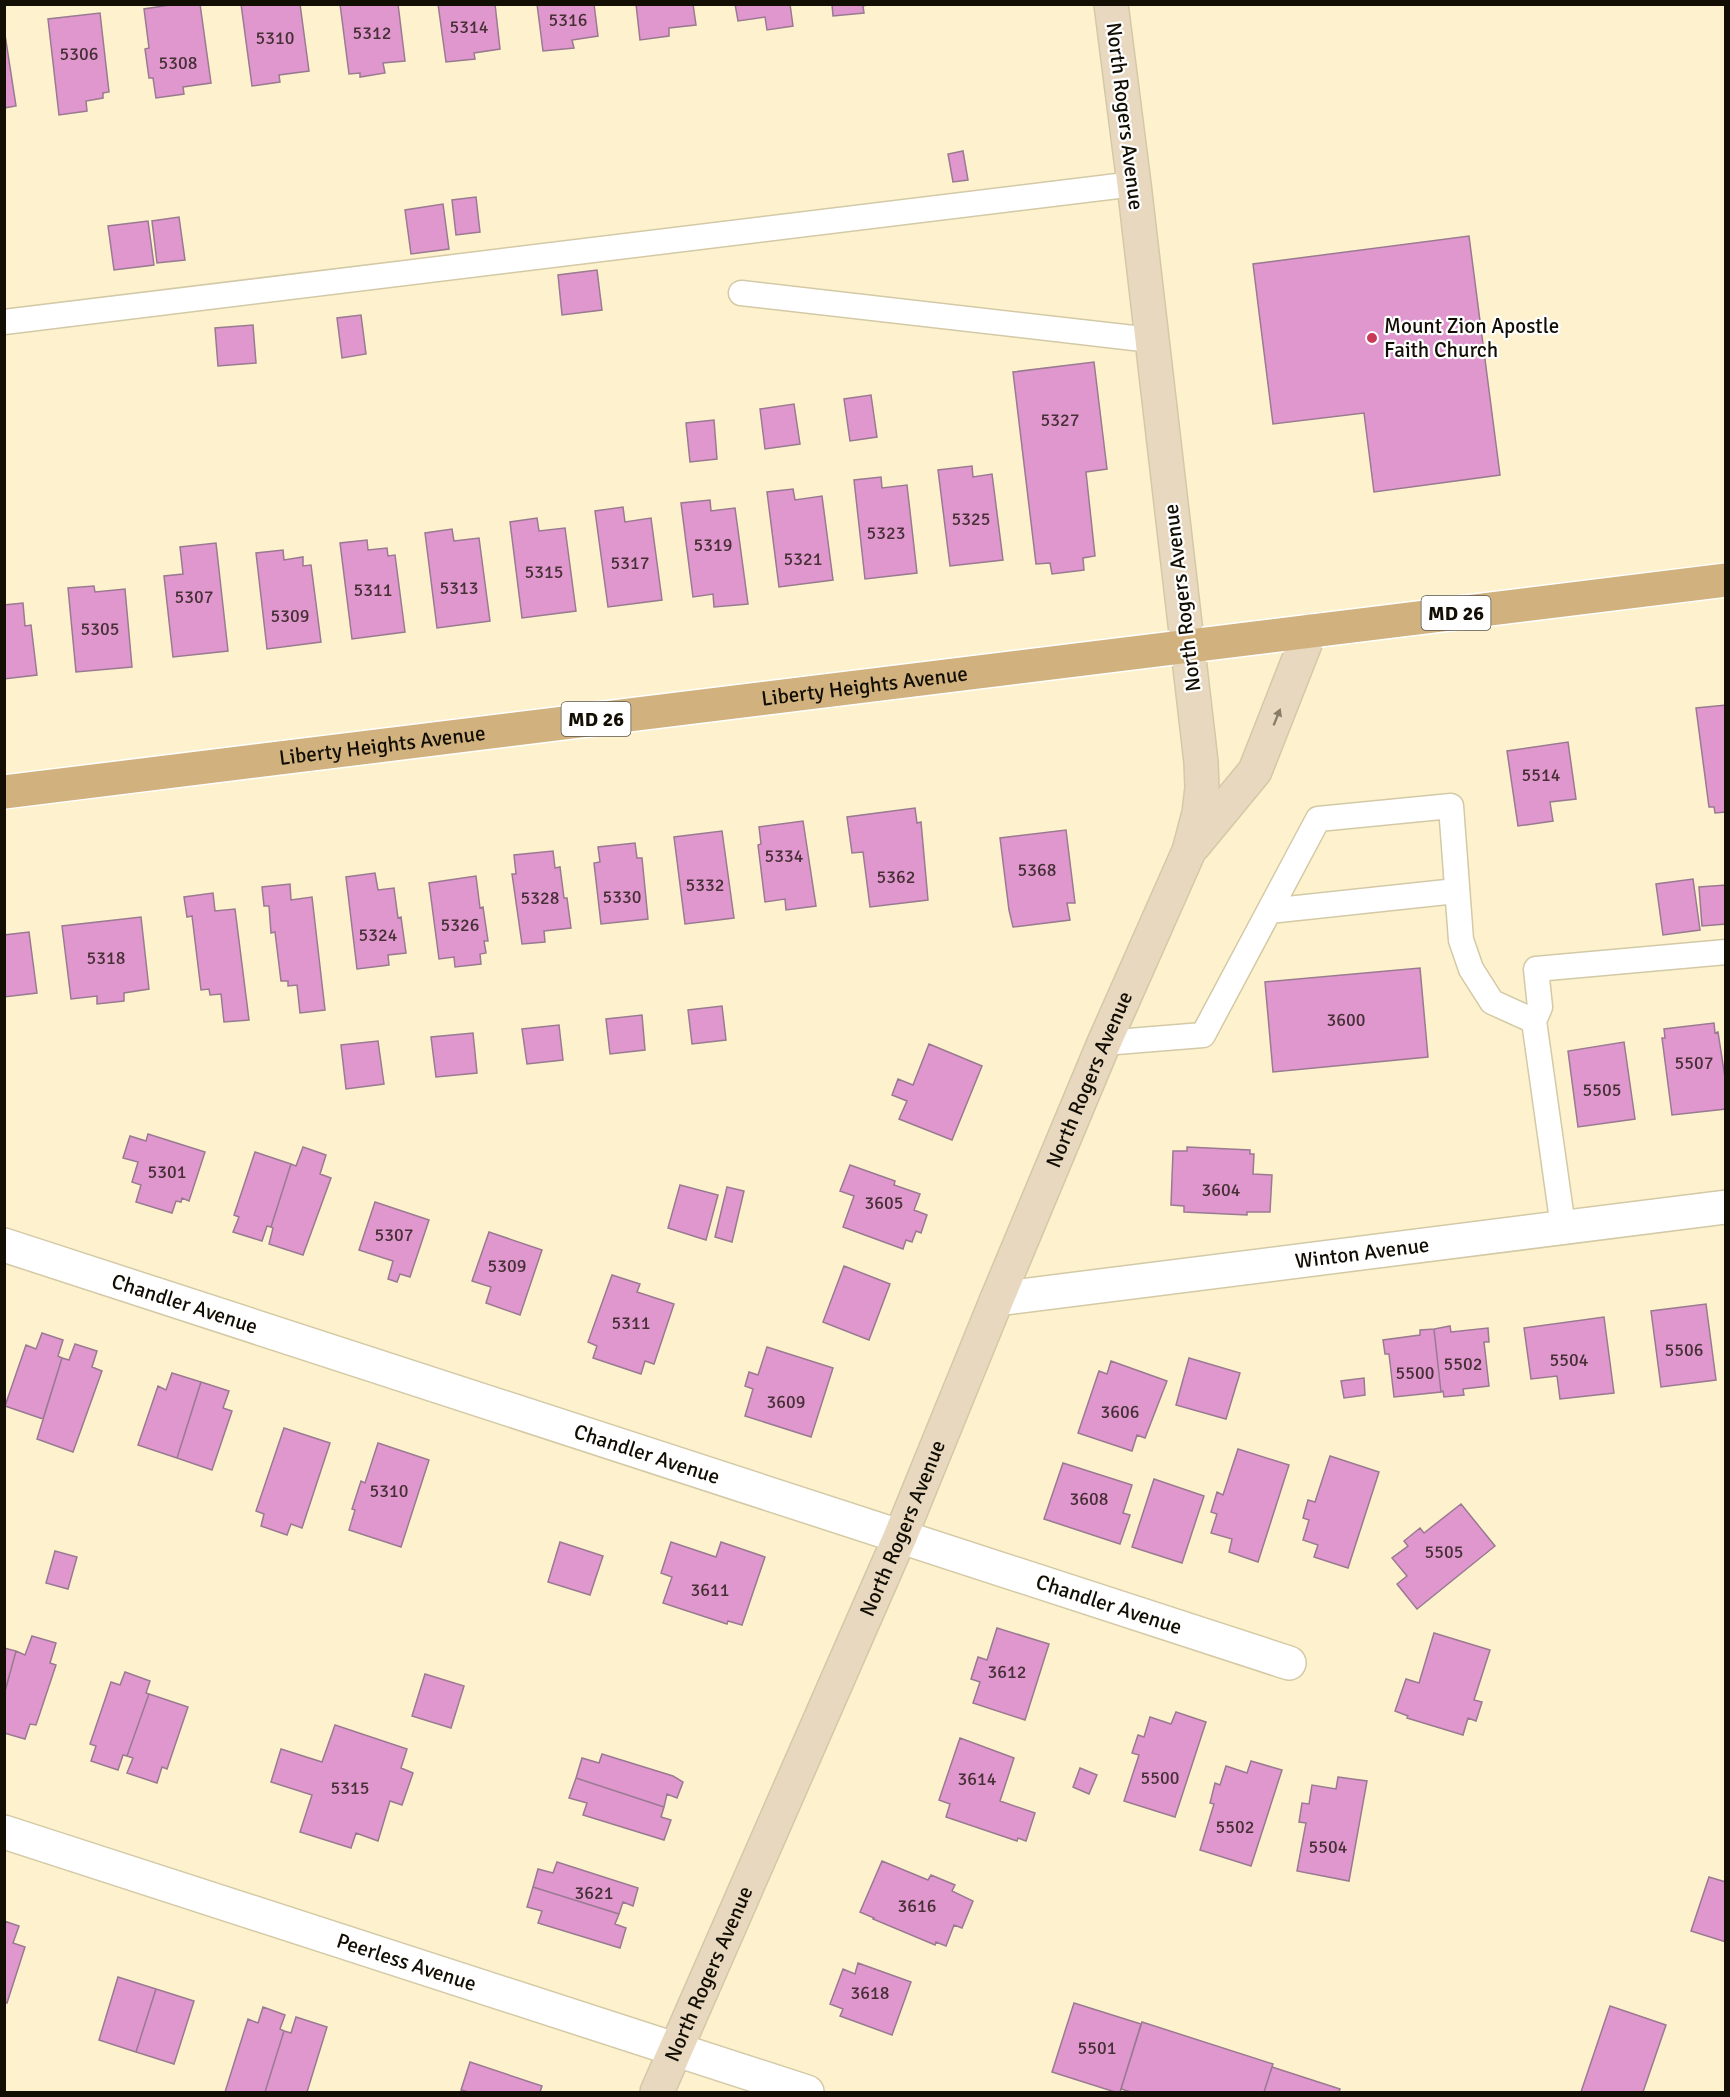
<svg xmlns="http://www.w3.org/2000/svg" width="1730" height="2097" font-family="Signika,sans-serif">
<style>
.building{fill:#e097ce;stroke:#997a91;stroke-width:1.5}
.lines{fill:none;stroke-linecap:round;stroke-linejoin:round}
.lane-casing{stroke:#d4c9a6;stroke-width:27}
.street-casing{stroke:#d4c9a6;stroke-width:36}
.secondary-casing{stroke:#d4c9a6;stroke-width:36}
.primary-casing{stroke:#fff;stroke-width:36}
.lane{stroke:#fff;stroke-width:24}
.street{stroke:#fff;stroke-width:33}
.secondary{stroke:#e8d8bf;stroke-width:33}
.primary{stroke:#d1b27f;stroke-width:33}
.oneway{fill:#887d6a}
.poi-dot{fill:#c93a59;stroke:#fff;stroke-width:2}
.labels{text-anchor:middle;stroke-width:4.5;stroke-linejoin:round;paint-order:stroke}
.number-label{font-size:18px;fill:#463036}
.shield{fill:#fff;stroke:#59564f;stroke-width:1.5}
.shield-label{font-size:20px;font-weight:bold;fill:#120e03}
.street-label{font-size:21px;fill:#120e03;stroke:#fff}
.poi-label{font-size:21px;fill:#120e03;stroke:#fff;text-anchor:start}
</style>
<rect width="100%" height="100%" fill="#fdf2cd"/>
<!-- building -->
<path class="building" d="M176 4H200L211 83 183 87 184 94 156 98 153 78H149L145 49 149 48 144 9Z
M241 4H300L309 71 279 75 280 82 252 86Z
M340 4H398L405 61 383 63 385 73 360 77V73L349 74Z
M438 4H495L500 49 474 53 475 59 446 62Z
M537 4H594L598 36 572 40 574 48 543 51Z
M636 4H693L696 25 669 28V36L640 40Z
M735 4H790L793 26 767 30 765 17 738 21Z
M832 4H871L863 6 864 13 833 16Z
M100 13 109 92 103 93V98L86 101 87 111 59 115 48 19Z
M4 28 16 106 4 108Z
M963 151 968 180 953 182 948 154Z
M476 197 480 232 456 235 452 200Z
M443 204 449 249 411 254 405 210Z
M179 217 185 260 157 263 152 221Z
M148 221 154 265 114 270 108 226Z
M1469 236 1500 475 1374 492 1364 413 1273 424 1253 264Z
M597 270 602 310 562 315 558 275Z
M361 315 366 354 342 358 337 318Z
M253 325 256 363 218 366 215 328Z
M1094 362 1107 469 1086 472 1095 556 1083 558 1084 570 1052 574 1050 563 1036 564 1013 372Z
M871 395 877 437 850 441 844 399Z
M794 404 800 444 765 449 760 409Z
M714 420 717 459 690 462 686 423Z
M972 466 973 477 992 474 1003 560 950 566 938 470Z
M881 477 882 488 907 485 917 573 865 579 854 480Z
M793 489 795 500 822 496 833 580 779 587 767 492Z
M710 500 711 511 735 508 748 604 714 607 713 594 693 597 681 503Z
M623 507 625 522 651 518 662 600 608 607 595 511Z
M537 518 539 531 565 528 576 611 522 618 510 522Z
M452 529 454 541 479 538 490 621 437 628 425 533Z
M367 540 368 550 387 548 388 556 395 555 405 632 352 639 340 543Z
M216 543 228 651 173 657 164 576 183 574 180 547Z
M283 550 284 560 303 557V566L311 565 321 642 267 649 256 553Z
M94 586 95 592 125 589 132 667 76 672 68 588Z
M23 603 25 626 31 625 37 675 4 679V605Z
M1726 705V812L1715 813 1714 807H1709L1696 708Z
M1568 742 1576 799 1550 802 1553 821 1518 826 1507 751Z
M915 808 917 823 921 822 928 900 870 907 863 852 852 853 847 817Z
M803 821 816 906 786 910 785 899 765 902 758 845 761 844 759 827Z
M1066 830 1075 903H1067L1070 920 1013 927 1009 910 1000 838Z
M722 831 734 918 685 924 674 837Z
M635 843 637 858H642L648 919 601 924 594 863 600 862 598 847Z
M553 851 555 868 560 867 564 898H567L571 928 544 931 545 942 522 944 512 874H516L514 855Z
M375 873 378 890 394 888 398 918 401 917 406 953 388 955 389 965 357 969 346 877Z
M476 876 480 908 483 907 488 941H484L486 953 480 954 481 964 455 967 454 957 439 959 429 883Z
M1693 879 1700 930 1663 935 1656 884Z
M290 884 291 900 312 897 325 1010 300 1013 297 985 288 986V981H281L275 932 271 933 269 906H264L262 887Z
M1726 885V924L1702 926 1699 887Z
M213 893 215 911 235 909 249 1020 224 1022 221 994 210 995 209 989 201 990 192 916 187 917 184 897Z
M141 917 149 989 124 993V1001L97 1004V996L71 999 62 926Z
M29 932 37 993 4 997V935Z
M1420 968 1428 1057 1273 1072 1265 982Z
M722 1006 726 1040 692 1044 688 1010Z
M642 1015 645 1050 610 1054 606 1019Z
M1714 1023 1715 1033 1718 1032 1726 1084V1109L1672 1115 1662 1038H1665L1664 1029Z
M559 1025 563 1060 527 1064 522 1029Z
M473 1033 477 1073 436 1077 431 1037Z
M378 1041 384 1084 346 1089 341 1045Z
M1624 1042 1635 1119 1578 1127 1568 1051Z
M929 1044 982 1066 952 1140 899 1119 907 1101 892 1095 898 1079 913 1085Z
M148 1134 205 1152 189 1201 182 1198 181 1202 176 1201 172 1213 136 1202 141 1185 132 1182 138 1162 123 1158 130 1136 146 1141Z
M303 1147 326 1155 320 1174 331 1178 303 1255 269 1244 273 1228 271 1227 291 1164 296 1166Z
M1187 1147 1250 1150V1154H1254L1253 1174 1272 1175 1270 1212H1247V1215L1184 1212V1206L1171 1205 1173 1151H1187Z
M255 1152 291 1164 271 1227 267 1226 262 1241 233 1232 239 1217 234 1215Z
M850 1165 895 1181 894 1185 920 1194 914 1210 927 1215 921 1233 916 1231 912 1242 906 1240 903 1249 843 1227 854 1196 840 1191Z
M680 1185 718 1195 706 1240 668 1228Z
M727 1187 744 1191 732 1242 715 1237Z
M375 1202 429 1220 410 1277 400 1274 397 1282 388 1279 393 1261 359 1250Z
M489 1232 542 1250 520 1315 486 1303 491 1287 472 1281Z
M844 1266 890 1284 869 1340 823 1322Z
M612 1275 640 1284 637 1292 674 1304 654 1364 645 1361 641 1374 593 1358 597 1346 588 1342Z
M1706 1304 1716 1380 1661 1387 1651 1311Z
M1604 1317 1614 1393 1560 1399 1557 1376 1531 1379 1524 1328Z
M1450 1326 1451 1332 1488 1328 1489 1342H1484L1489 1386 1463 1389 1464 1395 1444 1397 1443 1391 1441 1392 1434 1329Z
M1434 1329 1441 1392 1394 1397 1389 1354H1385L1383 1340 1420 1335V1330Z
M42 1333 63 1340 58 1356 62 1358 43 1419 5 1406 26 1345 36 1349Z
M75 1344 97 1351 92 1367 102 1371 73 1452 37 1439 62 1358 69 1360Z
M767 1347 833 1368 811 1437 745 1416 753 1389 745 1386 749 1372 758 1375Z
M1189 1358 1240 1373 1226 1419 1176 1405Z
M1111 1361 1167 1381 1145 1438 1137 1435 1132 1451 1078 1433 1099 1371 1107 1374Z
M172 1373 201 1382 177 1458 138 1445 158 1386 166 1390Z
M1364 1378 1365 1395 1344 1398 1341 1381Z
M201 1382 229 1391 223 1408 232 1411 212 1470 177 1458Z
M284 1428 330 1443 302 1528 291 1524 287 1535 261 1526 264 1514 256 1511Z
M378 1443 429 1460 401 1547 349 1530 355 1510 352 1509 361 1481 365 1483Z
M1238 1449 1289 1465 1258 1562 1229 1552 1232 1539 1211 1533 1217 1514 1211 1512 1217 1492 1223 1495Z
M1330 1456 1379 1472 1348 1568 1314 1557 1318 1545 1303 1540 1309 1520 1303 1518 1308 1500 1315 1502Z
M1063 1463 1132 1485 1123 1513 1130 1515 1120 1544 1044 1519Z
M1154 1479 1204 1496 1182 1563 1132 1547Z
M1461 1504 1495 1546 1417 1609 1397 1584 1407 1576 1392 1558 1408 1546 1404 1541 1420 1528 1424 1533Z
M560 1542 603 1556 590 1595 548 1582Z
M671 1542 716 1557 721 1542 765 1557 742 1625 728 1621 727 1624 663 1603 672 1577 661 1573Z
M55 1551 77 1557 68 1589 46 1583Z
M997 1628 1049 1644 1025 1720 973 1703 980 1682 971 1679 978 1657 987 1660Z
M1434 1633 1490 1650 1474 1700 1482 1702 1476 1721 1468 1718 1463 1735 1407 1718 1408 1716 1395 1711 1406 1679 1419 1683Z
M32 1636 56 1643 50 1663 56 1665 36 1725 30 1724 25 1739 4 1733V1695L16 1651 25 1655Z
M4 1648 16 1651 4 1695Z
M125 1672 150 1681 146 1693 149 1694 127 1756 123 1755 118 1770 91 1761 96 1746 90 1744 111 1682 120 1685Z
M425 1674 464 1686 451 1728 412 1716Z
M149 1694 188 1707 167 1769 162 1767 157 1783 127 1773 133 1758 127 1756Z
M1176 1712 1206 1722 1175 1817 1124 1801 1139 1755 1132 1753 1138 1735 1144 1737 1150 1717 1171 1724Z
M335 1725 407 1749 401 1768 413 1773 402 1805 390 1801 378 1841 356 1833 351 1848 300 1832 312 1795 271 1782 281 1749 322 1762Z
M960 1738 1014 1758 1000 1801 1035 1813 1026 1841 1018 1838 1017 1841 946 1817 950 1804 939 1800Z
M602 1754 673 1776 683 1782 677 1798 667 1794 664 1807 576 1778 582 1758 599 1763Z
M1251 1761 1282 1770 1251 1866 1200 1850 1214 1804 1210 1803 1215 1783 1220 1785 1226 1766 1247 1773Z
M1080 1768 1097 1775 1089 1794 1073 1787Z
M1338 1777 1367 1781 1349 1881 1297 1871 1306 1823 1299 1822 1302 1803 1309 1804 1312 1785 1336 1789Z
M576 1778 664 1807 661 1817 671 1820 664 1840 583 1815 587 1803 569 1798Z
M882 1861 928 1880 931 1875 955 1885 952 1891 973 1901 962 1928 954 1925 946 1946 936 1942 935 1945 873 1919 874 1918 860 1912Z
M557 1862 638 1888 633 1906 623 1902 619 1914 533 1887 538 1869 553 1873Z
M1709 1877 1726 1882V1942L1691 1931Z
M533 1887 619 1914 615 1924 626 1928 620 1948 538 1923 542 1911 527 1907Z
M4 1921 19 1926 13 1943 25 1947 7 2003 4 2002Z
M858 1963 911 1982 892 2035 840 2016 843 2009 830 2004 843 1969 855 1974Z
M118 1977 156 1989 136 2052 99 2040Z
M156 1989 194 2001 174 2064 136 2052Z
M1074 2003 1141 2024 1120 2092H1115L1052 2072Z
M1610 2006 1666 2025 1643 2092H1581Z
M263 2007 285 2015 280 2029 284 2031 265 2092H225L248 2019 258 2023Z
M296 2017 327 2027 307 2092H265L284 2031 291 2033Z
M1142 2022 1273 2064 1264 2092H1131L1121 2089Z
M470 2062 542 2086 540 2092H469L461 2090Z
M1272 2067 1340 2089 1339 2092H1264Z"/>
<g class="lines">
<defs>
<path id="lane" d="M741 293 1151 340
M4 322 1134 184
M1269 911 1456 891
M1534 1021 1540 1007 1536 969 1726 952
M1104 1043 1203 1035 1318 819 1451 806 1461 940 1471 969 1492 1002 1534 1021 1563 1227"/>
<g id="street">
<path id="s1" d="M4 1245 1289 1663"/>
<path id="s2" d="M997 1299 1726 1207"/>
<path id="s3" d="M4 1832 807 2092"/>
</g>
<g id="secondary">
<path d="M1194 845 1255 771 1310 631"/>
<path id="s4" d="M657 2092 900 1537 997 1299 1104 1043 1189 851 1199 813 1202 788 1201 762 1134 184 1111 4"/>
</g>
<g id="primary">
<path id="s5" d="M4 792 1726 580"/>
</g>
</defs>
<!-- lane casing -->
<use href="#lane" class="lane-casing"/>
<!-- street casing -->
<use href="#street" class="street-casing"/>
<!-- secondary casing -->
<use href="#secondary" class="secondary-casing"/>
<!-- primary casing -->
<use href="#primary" class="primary-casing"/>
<!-- lane -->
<use href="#lane" class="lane"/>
<!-- street -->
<use href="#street" class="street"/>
<!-- secondary -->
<use href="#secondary" class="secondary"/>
<!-- primary -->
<use href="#primary" class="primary"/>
</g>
<!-- one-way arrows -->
<defs><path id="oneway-solid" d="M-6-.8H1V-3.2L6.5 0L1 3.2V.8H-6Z" transform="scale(1.5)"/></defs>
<use class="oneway" href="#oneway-solid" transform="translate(1277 717) rotate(-68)"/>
<!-- markers -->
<circle class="poi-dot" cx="1372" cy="338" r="6"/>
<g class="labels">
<!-- number labels -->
<g class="number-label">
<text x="568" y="26">5316</text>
<text x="469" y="33">5314</text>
<text x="372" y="39">5312</text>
<text x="275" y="44">5310</text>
<text x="79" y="60">5306</text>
<text x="178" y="69">5308</text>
<text x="1060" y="426">5327</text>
<text x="971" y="525">5325</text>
<text x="886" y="539">5323</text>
<text x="713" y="551">5319</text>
<text x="803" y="565">5321</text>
<text x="630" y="569">5317</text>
<text x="544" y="578">5315</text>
<text x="459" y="594">5313</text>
<text x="373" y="596">5311</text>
<text x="194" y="603">5307</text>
<text x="290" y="622">5309</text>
<text x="100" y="635">5305</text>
<text x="1541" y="781">5514</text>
<text x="784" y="862">5334</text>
<text x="1037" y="876">5368</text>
<text x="896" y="883">5362</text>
<text x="705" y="891">5332</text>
<text x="622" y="903">5330</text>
<text x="540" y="904">5328</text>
<text x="460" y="931">5326</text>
<text x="378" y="941">5324</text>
<text x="106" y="964">5318</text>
<text x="1346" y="1026">3600</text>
<text x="1694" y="1069">5507</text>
<text x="1602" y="1096">5505</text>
<text x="167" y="1178">5301</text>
<text x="1221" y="1196">3604</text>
<text x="884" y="1209">3605</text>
<text x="394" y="1241">5307</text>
<text x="507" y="1272">5309</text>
<text x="631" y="1329">5311</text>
<text x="1684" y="1356">5506</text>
<text x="1569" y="1366">5504</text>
<text x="1463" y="1370">5502</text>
<text x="1415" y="1379">5500</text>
<text x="786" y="1408">3609</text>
<text x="1120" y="1418">3606</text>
<text x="389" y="1497">5310</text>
<text x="1089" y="1505">3608</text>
<text x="1444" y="1558">5505</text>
<text x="710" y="1596">3611</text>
<text x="1007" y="1678">3612</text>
<text x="1160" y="1784">5500</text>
<text x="977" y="1785">3614</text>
<text x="350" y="1794">5315</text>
<text x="1235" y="1833">5502</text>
<text x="1328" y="1853">5504</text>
<text x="594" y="1899">3621</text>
<text x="917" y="1912">3616</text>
<text x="870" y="1999">3618</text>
<text x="1097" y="2054">5501</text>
</g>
<!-- shield labels -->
<g class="shield">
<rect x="1421.5" y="596" width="69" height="34" rx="4.5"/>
<rect x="561.5" y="702" width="69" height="34" rx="4.5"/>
</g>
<g class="shield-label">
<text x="1456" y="620">MD 26</text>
<text x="596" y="726">MD 26</text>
</g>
<!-- street labels -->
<g class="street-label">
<text transform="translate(1125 116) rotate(83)" y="7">North Rogers Avenue</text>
<text transform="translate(1182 598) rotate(-97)" y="7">North Rogers Avenue</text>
<text dy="7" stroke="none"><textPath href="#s5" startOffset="867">Liberty Heights Avenue</textPath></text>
<text dy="7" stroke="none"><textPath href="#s5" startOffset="381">Liberty Heights Avenue</textPath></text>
<text dy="7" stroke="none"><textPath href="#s4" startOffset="1101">North Rogers Avenue</textPath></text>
<text dy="7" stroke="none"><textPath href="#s2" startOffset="368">Winton Avenue</textPath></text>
<text dy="7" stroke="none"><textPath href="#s1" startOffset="190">Chandler Avenue</textPath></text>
<text dy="7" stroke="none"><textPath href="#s1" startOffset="676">Chandler Avenue</textPath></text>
<text dy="7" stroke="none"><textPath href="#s4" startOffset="615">North Rogers Avenue</textPath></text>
<text dy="7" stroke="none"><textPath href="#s1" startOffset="1162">Chandler Avenue</textPath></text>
<text dy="7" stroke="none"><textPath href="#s3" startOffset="423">Peerless Avenue</textPath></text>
<text dy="7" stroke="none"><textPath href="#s4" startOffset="129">North Rogers Avenue</textPath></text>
</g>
<!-- poi labels -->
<g class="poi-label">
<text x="1384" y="333">Mount Zion Apostle<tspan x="1384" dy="24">Faith Church</tspan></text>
</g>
</g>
<!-- border -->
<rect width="1730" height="2097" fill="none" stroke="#120e03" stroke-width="12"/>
</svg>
